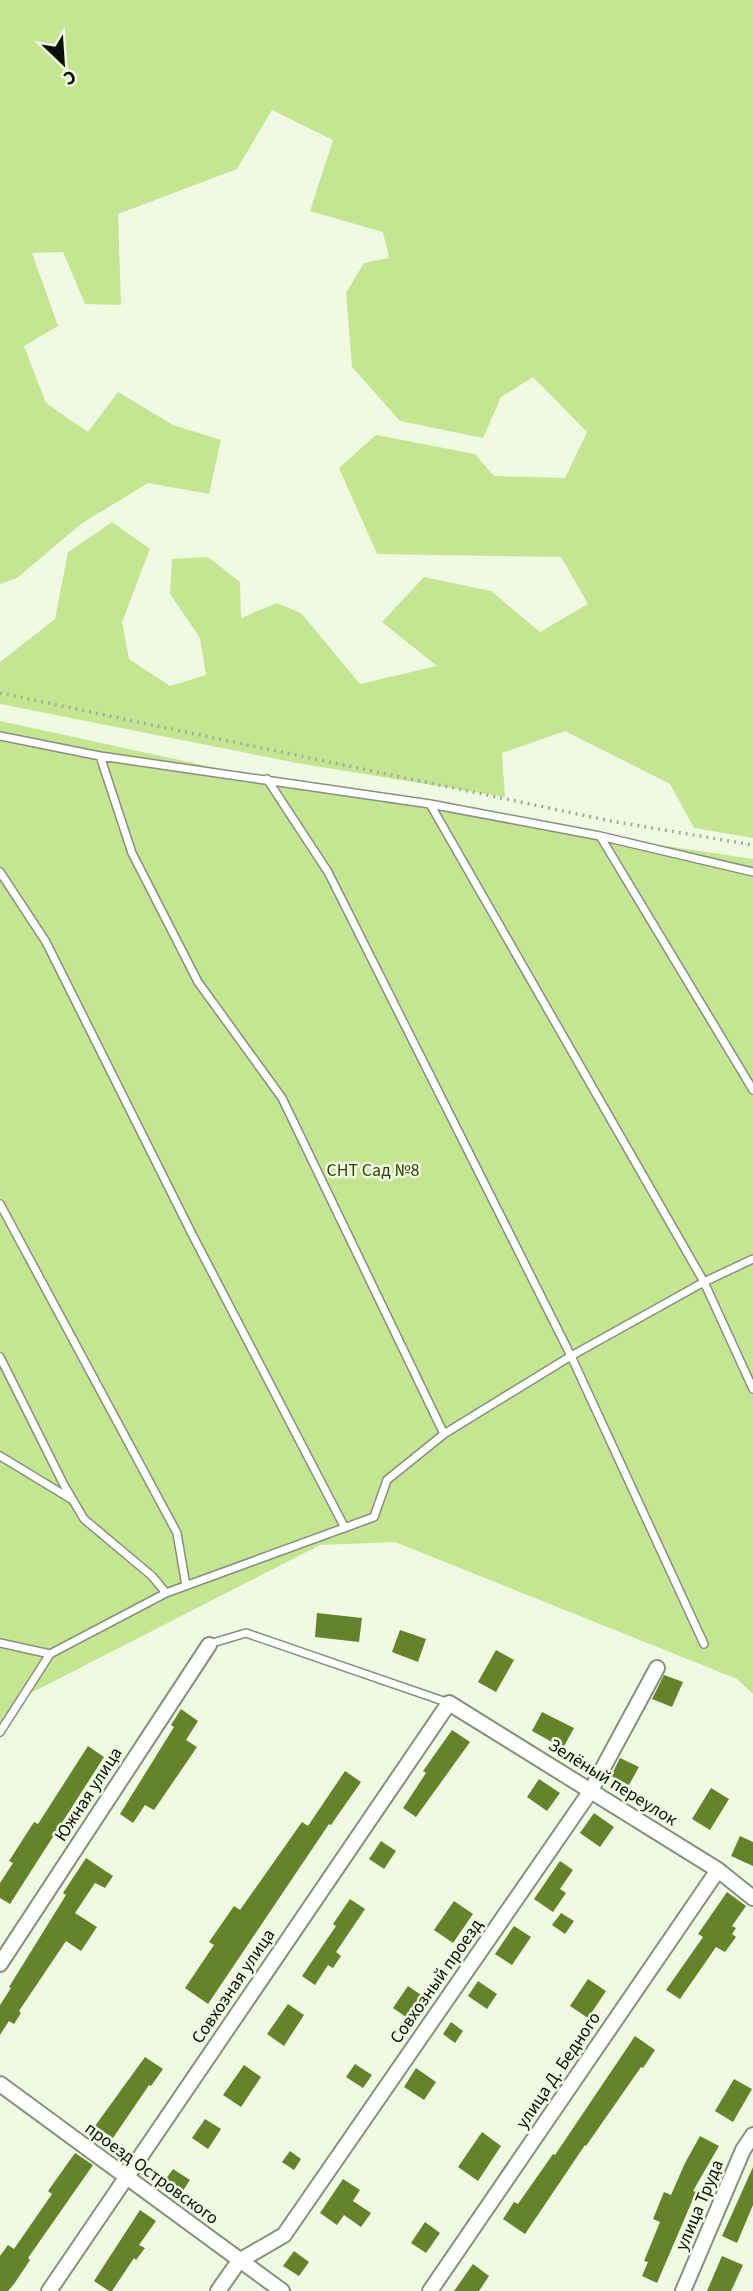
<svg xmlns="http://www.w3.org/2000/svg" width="753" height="2291" font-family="'Source Sans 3',sans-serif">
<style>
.green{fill:#c4e692}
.building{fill:#64832b}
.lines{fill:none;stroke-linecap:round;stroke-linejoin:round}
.service-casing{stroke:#87907c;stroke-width:10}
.minor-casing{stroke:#87907c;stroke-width:18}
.path{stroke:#a4ac9a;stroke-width:3.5;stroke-dasharray:2 5;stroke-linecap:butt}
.service{stroke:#fff;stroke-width:7}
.minor{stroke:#fff;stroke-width:14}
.labels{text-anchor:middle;stroke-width:5;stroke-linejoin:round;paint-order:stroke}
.park-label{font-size:18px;fill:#2e4300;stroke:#f0fae3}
.street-label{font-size:18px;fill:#0c0f08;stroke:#f0fae3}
</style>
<rect width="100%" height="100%" fill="#f0fae3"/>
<!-- green -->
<path class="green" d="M0 0H753V838L694 828 670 784 565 731 502 753 505 797 297 763 0 704V662L55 619 68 552 112 522 150 549 122 622 129 659 170 686 206 675 200 638 170 594 172 559 208 557 240 582 241 618 277 603 301 613 360 684 437 666 382 622 424 577 491 591 540 632 588 604 561 557 377 554 339 468 376 435 475 454 494 476 565 478 587 432 533 377 501 397 483 438 400 421 352 367 346 293 364 263 389 258 383 232 310 211 333 140 272 110 237 169 118 214 121 305 85 304 63 252 32 253 58 326 24 346 46 403 88 432 118 392 173 425 221 440 209 494 148 483 81 524 17 578 0 584Z
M0 721 267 779 600 836 753 859V1694L737 1679 395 1542 320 1545 29 1694 0 1739Z"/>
<!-- building -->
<path class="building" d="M317 1613 362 1618 359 1642 315 1637Z
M400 1630 426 1639 418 1662 392 1652Z
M496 1650 514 1660 496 1692 478 1682Z
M664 1675 683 1682 672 1707 652 1699Z
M181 1709 198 1721 186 1740 197 1747 154 1810 145 1805 133 1823 120 1814 174 1727 171 1725Z
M542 1712 574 1728 563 1748 532 1731Z
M452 1730 470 1742 416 1817 403 1808 426 1773 423 1771Z
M88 1746 104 1757 10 1904 0 1898V1883L13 1863 9 1861 34 1822 38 1824Z
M620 1758 639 1767 629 1785 611 1776Z
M345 1771 361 1782 331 1825 329 1824 208 2004 185 1988 214 1945 209 1942 234 1906 240 1910 302 1822 308 1826Z
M539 1779 560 1793 547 1811 527 1797Z
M711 1788 729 1799 710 1830 692 1819Z
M594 1813 614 1827 600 1847 580 1833Z
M740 1836 753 1842V1866L731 1856Z
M381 1841 396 1851 384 1869 369 1859Z
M86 1858 113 1876 105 1888 95 1883 75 1913 97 1927 81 1951 66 1941 19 2011 21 2013 14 2024 9 2021 0 2035V2005L11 1988 9 1987 66 1895 63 1893Z
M560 1861 573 1870 560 1889 566 1893 553 1912 534 1899Z
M727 1892 746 1906 732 1926 736 1928 732 1934 736 1937 725 1952 716 1947 680 1999 666 1990 703 1937 698 1934Z
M350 1899 365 1909 336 1952 341 1956 333 1968 328 1965 315 1985 302 1976 336 1926 333 1924Z
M454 1901 473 1914 453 1943 434 1930Z
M561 1913 574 1921 565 1934 552 1925Z
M514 1926 531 1937 512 1965 495 1954Z
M588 1979 606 1991 588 2018 570 2006Z
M478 1981 497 1994 487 2009 468 1996Z
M408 1986 424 1997 409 2019 393 2008Z
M288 2004 304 2015 284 2046 267 2034Z
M451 2022 463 2031 455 2043 443 2034Z
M635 2036 655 2050 643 2068 641 2067 586 2146 585 2145 525 2234 503 2219 514 2202 518 2204 553 2154 555 2155Z
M145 2057 163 2069 151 2086 149 2085 113 2138 95 2126Z
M355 2064 372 2075 363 2088 346 2077Z
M244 2065 261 2077 241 2107 223 2095Z
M416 2068 436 2082 424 2100 404 2087Z
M734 2079 752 2089 733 2122 715 2111Z
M205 2119 221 2129 208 2149 192 2138Z
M482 2132 501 2146 478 2181 458 2167Z
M700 2136 719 2146 693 2191 696 2192 657 2283 642 2276 648 2262 644 2261 660 2222 653 2219 664 2192 671 2195 685 2163Z
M290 2151 301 2159 294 2170 282 2162Z
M75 2153 93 2165 28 2258 30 2260 14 2284 8 2291H0V2256L8 2245 14 2249 52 2194 48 2191Z
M753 2167V2205L737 2243 722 2236Z
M173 2169 190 2180 182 2192 165 2180Z
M343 2179 360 2190 353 2201 371 2213 361 2227 344 2215 337 2225 320 2213Z
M140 2210 156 2221 139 2245 145 2248 136 2260 134 2258 112 2291H109L94 2281Z
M425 2222 440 2233 426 2253 411 2243Z
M294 2251 309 2262 299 2276 283 2266Z
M722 2256 743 2265 731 2291H707Z
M473 2264 489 2276 479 2291H454Z"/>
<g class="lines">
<defs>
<path id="service" d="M0 736 100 756 430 804 600 836 753 872
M100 756 132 853 198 982 282 1098 444 1434
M267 779 328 872 571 1356 704 1644
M430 804 704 1282 753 1389
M600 836 753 1090
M0 872 46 942 193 1236 345 1528
M0 1204 177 1533 186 1586
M0 1357 64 1485 84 1519 152 1576 166 1593 374 1517 387 1480 444 1434 571 1356 704 1282 753 1259
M0 1456 71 1499
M0 1643 50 1654
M209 1644 246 1633 449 1703
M0 1732 50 1654 166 1593"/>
<path id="minor" d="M0 1964 209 1645
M0 2084 282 2291
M49 2291 449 1703 718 1870 753 1898
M218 2291 239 2261 284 2235 590 1792 657 1668
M430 2291 718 1870
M683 2291 743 2150 753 2135"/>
</defs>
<!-- service casing -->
<use href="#service" class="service-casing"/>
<!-- minor casing -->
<use href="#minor" class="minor-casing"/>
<!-- path -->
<path class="path" d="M0 693 611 821 753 845"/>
<!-- service -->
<use href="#service" class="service"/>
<!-- minor -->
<use href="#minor" class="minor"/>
</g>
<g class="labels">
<!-- park labels -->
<g class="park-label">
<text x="373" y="1176">СНТ Сад №8</text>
</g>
<!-- street labels -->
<g class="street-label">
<text transform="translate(613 1782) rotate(32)" y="6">Зелёный переулок</text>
<text transform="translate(88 1794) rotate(-57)" y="6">Южная улица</text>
<text transform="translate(436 1981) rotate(-55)" y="6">Совхозный проезд</text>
<text transform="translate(233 1986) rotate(-56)" y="6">Совхозная улица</text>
<text transform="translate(558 2070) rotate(-56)" y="6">улица Д. Бедного</text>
<text transform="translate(152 2173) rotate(36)" y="6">проезд Островского</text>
<text transform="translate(699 2205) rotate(-67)" y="6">улица Труда</text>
</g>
</g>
<!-- north arrow -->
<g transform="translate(63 63) rotate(155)" stroke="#f0fae3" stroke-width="5" paint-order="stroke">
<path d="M0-5L12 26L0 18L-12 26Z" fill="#0c0f08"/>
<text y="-10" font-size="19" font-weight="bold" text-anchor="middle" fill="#0c0f08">С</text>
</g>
</svg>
